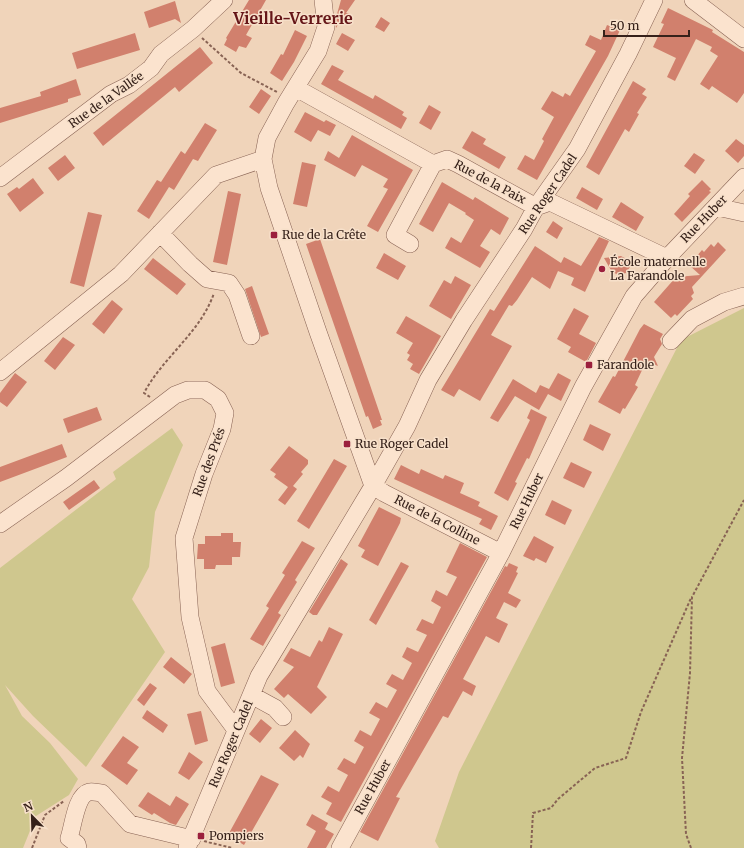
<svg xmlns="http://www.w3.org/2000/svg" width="744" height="848" font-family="Merriweather,serif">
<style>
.green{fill:#cfc78e}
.building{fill:#d1806d}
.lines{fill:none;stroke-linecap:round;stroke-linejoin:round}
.minor-casing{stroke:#886354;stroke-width:18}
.path{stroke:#886354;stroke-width:2;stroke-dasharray:3 2;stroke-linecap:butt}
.minor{stroke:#fbe3ce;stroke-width:17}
.poi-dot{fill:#9b203d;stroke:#f7e0ca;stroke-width:1.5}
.labels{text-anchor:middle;stroke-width:3;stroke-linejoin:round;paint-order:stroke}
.street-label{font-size:12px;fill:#36211a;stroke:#f7e0ca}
.poi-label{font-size:12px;fill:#36211a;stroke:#f7e0ca;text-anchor:start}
.district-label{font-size:16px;font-weight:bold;fill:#651618;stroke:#f7e0ca}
</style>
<rect width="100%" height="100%" fill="#f0d4ba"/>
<!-- green -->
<path class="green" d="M744 308V848H439L435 841 459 772 681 340Z
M172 428 183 445 155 512 149 567 132 599 165 652 86 767 33 716 5 685 22 716 50 743 78 779 69 795 36 816 23 848H0V568L116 479 113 472Z"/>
<!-- building -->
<path class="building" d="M249 0H266L246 35 252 38 246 48 239 46 236 52 224 45 227 39 226 38Z
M341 0H355L346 13 350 14 345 24 339 23 336 28 335 21Z
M175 1 181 23 175 19 149 28 144 12Z
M668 8 713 30 712 32 744 52V93L737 103 712 86 709 90 700 84 718 56 710 51 712 47 696 39 675 81 667 77 676 58 653 47 664 24 661 23Z
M381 17 390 23 384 32 375 27Z
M607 25 620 30 608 56 537 180 517 169 525 155 534 160 544 141 542 139 554 117 541 109 552 91 563 97 565 93 570 96 596 51 585 45 590 35 601 40Z
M295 30 307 36 294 62 282 81 270 73 281 54 283 55Z
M135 33 140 50 77 69 72 53Z
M342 33 355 40 348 51 336 44Z
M200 47 213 63 179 92 175 87 103 146 93 133Z
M332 65 344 71 338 80 373 99 375 95 404 112 402 115 407 118 401 129 321 84Z
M76 79 81 95 68 99V102L62 104 0 123V108L41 96 40 92Z
M633 81 646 89 642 94 647 97 637 113 639 114 629 132 625 129 599 175 586 167Z
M261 89 271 96 259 114 249 107Z
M429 105 441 112 431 130 419 123Z
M305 112 324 122 326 120 336 125 330 136 318 130 311 142 294 132Z
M205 123 217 130 198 161 193 159 174 190 169 187 149 219 137 211 157 180 161 182 181 151 185 154Z
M472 131 486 139 483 144 506 157 499 169 462 148Z
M352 135 413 170 378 232 367 226 388 189 383 187 388 179 362 165 355 177 324 160 328 151 339 158Z
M736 139 744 145V156L738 163 725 151Z
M694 153 705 160 695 174 684 166Z
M65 155 75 168 58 181 48 168Z
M302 162 316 165 307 207 293 204Z
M33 178 44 193 20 212 7 194 17 187 19 189Z
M702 180 711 189 709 191 711 192 682 222 674 214 690 196 688 194Z
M442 182 473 200 475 197 509 218 500 235 491 229 480 246 490 252 480 268 445 248 451 237 461 243 474 220 465 214 466 213 449 203 433 232 419 224Z
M582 187 603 199 597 210 576 198Z
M228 191 241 194 227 265 213 262Z
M621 202 644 217 636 231 612 217Z
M88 212 102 215 84 287 70 283Z
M553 221 563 228 557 239 546 232Z
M599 237 609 241 585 292 571 285 574 278 558 271 550 289 532 277 517 300 512 306 509 305 491 335 512 346 480 401 459 389 454 397 441 390 490 309 494 311 535 246 561 263 564 257 581 266Z
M320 239 382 420H380L382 425 373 429 368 416 366 417 306 244Z
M718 242 726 250 692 287 694 293 691 296 693 299 677 316 675 314 671 318 654 302 676 277 700 275 689 265 702 250 704 252 711 244 714 247Z
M384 253 406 266 398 280 376 268Z
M621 256 628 260 630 267 626 273 619 275 612 272 604 258Z
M153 258 186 284 177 295 144 269Z
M455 276 471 285 451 319 429 306 444 280 451 284Z
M252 286 269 334 261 337 245 289Z
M112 300 123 309 104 334 92 324Z
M574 308 589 316 579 334 596 343 586 362 568 352 571 347 557 339Z
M406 316 441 336 419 374 410 369 413 364 407 360 410 355 407 353 413 343 396 333Z
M644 324 663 334 660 339 662 344 654 357 658 366 649 362 646 367 644 366 635 385 638 387 625 409 623 408 620 414 598 402 613 376 615 377 640 329Z
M63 337 75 345 55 370 44 361Z
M15 373 27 382 7 407 0 402V393Z
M558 373 571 380 561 401 548 394 539 410 515 396 498 422 490 418 513 379 536 393 540 385 549 389Z
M97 407 102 420 68 433 63 419Z
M531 409 547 417 529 459 527 458 515 482 517 483 508 501 494 493 530 420 527 418Z
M590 424 611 434 603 451 583 440Z
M62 444 67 457 0 482V467Z
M289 446 308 460V464L301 472 303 474 293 486 297 489 285 505 278 500 288 487 274 477 276 474 270 470Z
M334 459 347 466 309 529 297 521Z
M571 462 592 472 584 488 563 478Z
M401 465 419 474 421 469 443 479 445 475 464 483 460 493 480 502 478 506 498 516 491 530 479 524 482 519 394 479Z
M94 480 100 488 69 510 63 502Z
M552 500 572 510 565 525 545 515Z
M379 507 401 518 400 523 378 566 361 557 365 550 358 546Z
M221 533H233V542H241L240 557H232V565H216L215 569H204V559H197L198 544H205V536H221Z
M534 536 554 547 546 563 536 558 534 561 523 556Z
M302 541 315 548 295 580 297 582 278 613 281 615 263 646 250 639 269 608 266 606 285 575 282 573Z
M460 543 487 557 341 822 326 814 332 803 321 797 328 786 339 792 348 775 337 769 344 758 355 764 364 747 354 741 360 730 371 736 380 719 369 713 376 702 387 708 397 690 386 684 392 674 403 680 412 663 402 657 407 647 418 652 427 635 416 630 422 619 433 624 441 607 431 601 436 590 447 596 457 577 446 572Z
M341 559 348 564 317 615H313L309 612Z
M401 562 409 566 376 625 369 620Z
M509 563 518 567 516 572 518 573 508 593 521 600 516 608 504 602 496 618 508 624 499 643 486 636 463 679 476 686 472 696 463 691 448 718 443 716 396 797 400 798 378 841 360 832 505 566 507 567Z
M329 627 343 634 317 687 327 697 311 714 288 694 284 698 274 689 294 667 283 661 291 648 310 657 319 640 322 642Z
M225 643 235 683 221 687 211 647Z
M171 657 192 674 184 684 163 667Z
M150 683 157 688 144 706 137 700Z
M147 710 168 725 163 733 142 718Z
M201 711 208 741 195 745 187 714Z
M261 719 272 728 260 743 249 734Z
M295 730 310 744 303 758 300 755 294 761 279 748Z
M123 736 139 747 127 763 138 770 127 785 101 766Z
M189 752 203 762 189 780 178 773Z
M261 775 279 784 244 845 228 835Z
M148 792 170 806 176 796 189 804 176 825 170 823 154 813 152 815 138 806Z
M312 814 328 823 325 829 334 834 326 848H307L316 831 306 825Z"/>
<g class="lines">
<defs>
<path id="minor" d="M323 0 326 27 318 51 286 103 267 138 263 159 269 188 318 332 373 486
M693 0 744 39
M296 88 433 164 447 159 458 164 536 207 550 202 667 258
M0 178 111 94 129 85 151 68 161 54 193 29 224 0
M717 207 744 213
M160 233 190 264 207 279 229 283 237 295 251 336
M410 244 395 235 433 164
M671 341 692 319 724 302 744 296
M0 372 121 274 216 175 263 159
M373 486 384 493 501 553
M0 524 66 478 175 395 188 390H205L218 399 225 413 222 429 204 474 184 538 190 617 207 691 236 730
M251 695 275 708 283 717
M78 848 77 844 69 838C73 827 76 795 89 792 93 791 98 793 102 793L130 824 192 839
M187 848 259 676 373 486 407 426 428 380 464 320 524 229 536 207 577 149 628 54 654 0
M340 848 501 553 583 387 634 296 667 258 744 177"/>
</defs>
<!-- minor casing -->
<use href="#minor" class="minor-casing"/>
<!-- path -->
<path class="path" d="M202 38 241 73 277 92
M150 397 144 393C163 357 201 332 214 293
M204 841 232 848
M32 848 45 815 64 801
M531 848 533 813 551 808 558 799 595 768 626 758 641 712 691 598
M691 848 686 834 682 758 690 673 692 597 744 500"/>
<!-- minor -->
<use href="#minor" class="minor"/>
</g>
<!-- markers -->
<g class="poi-dot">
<rect x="270" y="231" width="8" height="8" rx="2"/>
<circle cx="602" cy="269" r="4"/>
<rect x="585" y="361" width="8" height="8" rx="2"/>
<rect x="343" y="440" width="8" height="8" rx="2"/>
<rect x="197" y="832" width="8" height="8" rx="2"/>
</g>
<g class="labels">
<!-- street labels -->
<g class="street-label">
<text transform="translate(106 100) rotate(-35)" y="4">Rue de la Vallée</text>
<text transform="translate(490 182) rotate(28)" y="4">Rue de la Paix</text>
<text transform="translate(548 194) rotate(-56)" y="4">Rue Roger Cadel</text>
<text transform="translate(704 219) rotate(-46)" y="4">Rue Huber</text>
<text transform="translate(209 462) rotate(-70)" y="4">Rue des Prés</text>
<text transform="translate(527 501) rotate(-64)" y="4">Rue Huber</text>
<text transform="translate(437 520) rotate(27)" y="4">Rue de la Colline</text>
<text transform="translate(231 744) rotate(-67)" y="4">Rue Roger Cadel</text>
<text transform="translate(373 787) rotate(-61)" y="4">Rue Huber</text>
</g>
<!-- poi labels -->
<g class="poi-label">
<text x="282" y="239">Rue de la Crête</text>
<text x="610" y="266">École maternelle<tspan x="610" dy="14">La Farandole</tspan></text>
<text x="597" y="369">Farandole</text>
<text x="355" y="448">Rue Roger Cadel</text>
<text x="209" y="840">Pompiers</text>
</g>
<!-- district labels -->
<g class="district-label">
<text x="293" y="24">Vieille-Verrerie</text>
</g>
</g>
<!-- north arrow -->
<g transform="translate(32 816) rotate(337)" stroke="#f7e0ca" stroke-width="3" paint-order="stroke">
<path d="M0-3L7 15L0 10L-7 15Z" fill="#36211a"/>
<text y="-6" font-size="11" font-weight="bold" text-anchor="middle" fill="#36211a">N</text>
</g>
<!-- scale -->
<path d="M604 30v6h85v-6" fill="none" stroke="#36211a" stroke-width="2"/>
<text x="610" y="30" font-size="12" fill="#36211a" stroke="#f7e0ca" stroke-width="3" paint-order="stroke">50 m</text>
</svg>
